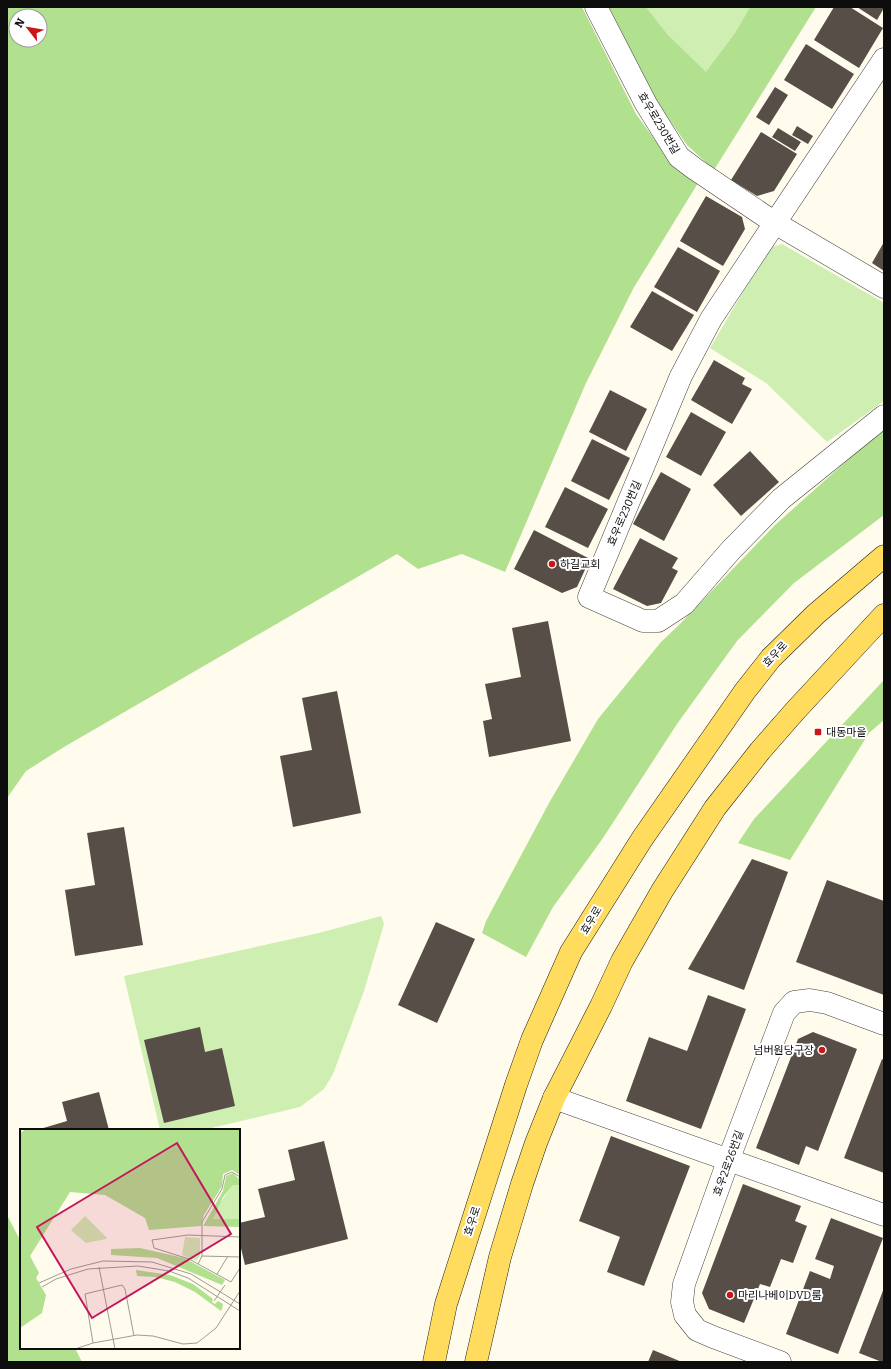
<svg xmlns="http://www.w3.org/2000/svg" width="891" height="1369" font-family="Bitter,'Noto Sans KR',serif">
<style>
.green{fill:#cfeeb2}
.forest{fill:#b1e08f;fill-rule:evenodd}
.building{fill:#574e48}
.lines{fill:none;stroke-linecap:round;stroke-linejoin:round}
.minor-casing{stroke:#404040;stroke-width:23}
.major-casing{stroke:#1e1e1e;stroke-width:23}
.minor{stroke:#fff;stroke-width:22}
.major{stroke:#ffdc5d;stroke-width:22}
.poi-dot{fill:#cb1619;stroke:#fff;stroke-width:1.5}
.labels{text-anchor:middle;stroke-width:4;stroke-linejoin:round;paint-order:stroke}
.street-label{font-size:11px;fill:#0d0d0d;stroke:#fff}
.poi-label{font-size:11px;fill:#0d0d0d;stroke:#fff;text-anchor:start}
.inset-road{fill:none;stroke:#9e9c93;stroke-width:1}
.view{fill:#c2185b;fill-opacity:0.15;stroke:#c2185b;stroke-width:2}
.inset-edge{fill:none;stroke:#0d0d0d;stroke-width:2}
</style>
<rect width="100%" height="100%" fill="#fffced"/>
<!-- green -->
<path class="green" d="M646 7H750L735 33 706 73 668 35Z
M782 244 884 303V401L827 442 766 383 710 348 769 248Z
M381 916 384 924 364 991 333 1074 324 1089 300 1107 203 1130H160L124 976 319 933Z"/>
<!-- forest -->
<path class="forest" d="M7 7H582L636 114 676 169 698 183 633 289 586 383 505 572 462 554 418 569 397 554 64 747 26 771 7 798ZM16 16H40V40H16Z
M609 7H646L668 35 706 72 735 33 750 7H816L714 170 687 145 655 99Z
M884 431V515L794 583 737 641 677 724 603 838 553 907 526 957 482 933 486 921 549 803 598 719 661 642 680 624 775 525 860 449Z
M884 680V720L869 733 790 860 738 843 754 819Z
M7 1215 21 1242V1348H75L82 1362H7Z"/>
<!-- building -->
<path class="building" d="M834 7H850L883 28 859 68 814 40Z
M857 7H884V8L877 20Z
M806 44 854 74 832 109 784 80Z
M775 87 788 95 769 125 756 117Z
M797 126 813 136 808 144 792 135Z
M778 128 801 142 795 151 772 137Z
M761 132 797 154 774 191 757 196 731 180Z
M706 196 742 217 745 229 723 266 680 241Z
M884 242V271L872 263Z
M678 247 720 271 697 312 654 287Z
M652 291 694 315 672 351 630 327Z
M714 360 745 378 742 384 752 389 732 424 691 400Z
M610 390 647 409 626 451 589 432Z
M691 412 726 432 701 476 666 457Z
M592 439 630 458 609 500 571 481Z
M750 451 779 482 741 516 713 485Z
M661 472 691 489 664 541 633 524Z
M565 487 608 509 588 548 545 527Z
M534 530 590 559 577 587 562 593 514 569Z
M640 538 678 558 672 568 678 571 661 603 647 606 613 589Z
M548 621 571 741 489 757 483 721 492 719 485 684 521 677 512 628Z
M337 691 361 813 293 827 280 756 312 750 302 698Z
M124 827 143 945 75 956 65 890 95 885 87 833Z
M752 859 788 872 744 990 688 969Z
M827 880 884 901V995L796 962Z
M436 922 475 939 437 1023 398 1005Z
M708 995 746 1009 701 1129 626 1101 649 1037 687 1051Z
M200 1027 205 1052 222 1048 235 1106 164 1123 144 1040Z
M813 1032 857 1049 818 1151 806 1146 799 1165 756 1148 798 1039Z
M882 1059 884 1060V1173L844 1158Z
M99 1092 109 1130H41L40 1129 67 1121 62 1102Z
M611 1136 690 1166 644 1286 607 1272 620 1237 579 1221Z
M324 1141 348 1239 245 1265 239 1240V1223L265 1217 258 1189 295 1180 288 1150Z
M743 1184 801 1206 795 1221 807 1226 793 1263 781 1259 770 1287 760 1284 744 1323 709 1309 702 1293Z
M831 1218 883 1238 838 1354 786 1334 810 1271 830 1279 834 1266 815 1259Z
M884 1288V1362H882L859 1353Z
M653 1350 682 1362H648Z"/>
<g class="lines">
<defs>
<path id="minor" d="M596 7 646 104 679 157 695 169 775 223 884 287
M884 59 711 319 681 376 589 597 643 621H658L684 604 731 550 781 499 884 416
M554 1098 884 1215
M780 1362 713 1337 697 1330 685 1315 682 1302 684 1284 728 1161 784 1013 794 1002 810 1000 827 1003 884 1024"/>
<path id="major" d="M434 1362 446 1304 516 1085 532 1040 571 952 642 839 745 691 771 658 816 614 884 556
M476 1362 500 1257 522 1184 536 1143 554 1098 601 1006 622 961 662 891 715 808 760 751 795 711 884 615"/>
</defs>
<!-- minor casing -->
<use href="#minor" class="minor-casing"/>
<!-- major casing -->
<use href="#major" class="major-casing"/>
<!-- minor -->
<use href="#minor" class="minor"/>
<!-- major -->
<use href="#major" class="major"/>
</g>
<!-- markers -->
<g class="poi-dot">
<circle cx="552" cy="564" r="4"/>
<rect x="814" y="728" width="8" height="8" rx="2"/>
<circle cx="822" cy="1050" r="4"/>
<circle cx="730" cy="1295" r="4"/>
</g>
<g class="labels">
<!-- street labels -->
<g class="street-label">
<text transform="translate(659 123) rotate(59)" y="4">효우로230번길</text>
<text transform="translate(624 513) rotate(-67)" y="4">효우로230번길</text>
<text transform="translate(775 654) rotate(-47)" y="4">효우로</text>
<text transform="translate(591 920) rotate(-59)" y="4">효우로</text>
<text transform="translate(728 1163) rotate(-70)" y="4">효우2로26번길</text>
<text transform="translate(472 1221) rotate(-72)" y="4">효우로</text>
</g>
<!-- poi labels -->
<g class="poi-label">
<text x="560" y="568">하길교회</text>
<text x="826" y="736">대동마을</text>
<text x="814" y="1054" text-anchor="end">넘버원당구장</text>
<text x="738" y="1299">마리나베이DVD룸</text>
</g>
</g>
<!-- overview -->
<g transform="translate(20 1129)">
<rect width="220" height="220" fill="#fffced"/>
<path d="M213 56H220V90L193 91 197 78ZM65 87 87 109 86 110 66 114 51 101ZM165 108 180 109V127L176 132 162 126Z" fill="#cfeeb2"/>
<path d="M6 0H220V46L212 41 203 45 202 57 184 86 181 97 129 101 125 89 85 66 50 63 10 127 19 144 16 149 26 166 22 184 0 199V4ZM213 44 220 51V56H213L203 68 193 90H220V98L183 97 203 62 206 47ZM120 119 164 129 205 151 202 156 137 129 91 126V120ZM116 141 150 146 173 155 193 170 192 173 195 175 198 172 203 175 202 180 201 182 175 163 155 153 135 148 117 147Z" fill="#b1e08f"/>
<path class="inset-road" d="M220 108 168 106 132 111 134 119 169 130 211 153 220 139M182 127 220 128M178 135 182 127V93L202 60 205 46 212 43 220 48M79 138 95 220M197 145 208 127M19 154 51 140 83 132 132 133 171 145 220 175M22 158 36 150 68 140 118 137 149 142 168 149 220 182M194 172 205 156M73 214 65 165 102 156 105 160 114 207M55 220 73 214 117 206 133 207 163 215 177 214 196 199 220 162"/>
<path class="view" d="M157 14 211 105 72 189 17 98Z"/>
<rect width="220" height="220" class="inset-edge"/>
</g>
<!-- border -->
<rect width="891" height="1369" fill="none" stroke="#0d0d0d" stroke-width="16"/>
<!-- north arrow -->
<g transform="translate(28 28) rotate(301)"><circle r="19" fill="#ffffff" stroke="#9e9e9e"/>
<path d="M0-3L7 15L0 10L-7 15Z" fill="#cb1619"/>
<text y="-6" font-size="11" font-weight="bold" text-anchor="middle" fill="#0d0d0d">N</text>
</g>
</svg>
